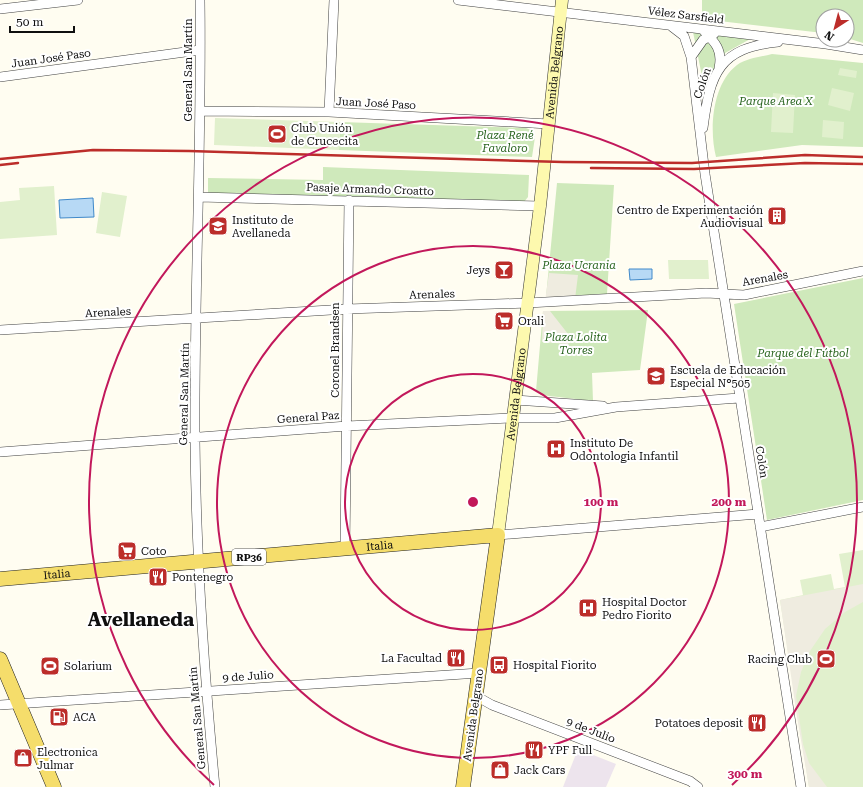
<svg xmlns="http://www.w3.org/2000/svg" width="863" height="787" font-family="'Roboto Serif',serif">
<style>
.industrial{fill:#ede4ed}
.green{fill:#cfe9bb}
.pitch{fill:#e1f0cd}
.plaza{fill:#efece0}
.water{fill:#b7d9f5;stroke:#4089ca}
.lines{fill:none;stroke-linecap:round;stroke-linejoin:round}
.minor-casing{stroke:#424242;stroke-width:10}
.secondary-casing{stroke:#313131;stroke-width:13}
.primary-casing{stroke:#202020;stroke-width:15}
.minor{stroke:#fff;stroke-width:9}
.secondary{stroke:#fdf9ae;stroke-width:12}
.primary{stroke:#f5dd6b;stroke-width:14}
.rail{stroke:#bc2d2a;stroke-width:2.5}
.ring{fill:none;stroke:#c2185b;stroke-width:2}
.labels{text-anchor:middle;stroke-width:4;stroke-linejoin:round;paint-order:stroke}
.shield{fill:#fff;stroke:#575757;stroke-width:1}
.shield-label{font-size:10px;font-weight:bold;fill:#0f0f0f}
.street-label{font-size:11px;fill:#0f0f0f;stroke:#fff}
.park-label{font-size:11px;font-style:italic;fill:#2a6520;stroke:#fff}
.poi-label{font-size:11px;fill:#0f0f0f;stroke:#fff;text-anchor:start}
.town-label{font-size:19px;font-weight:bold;fill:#0f0f0f;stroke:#fff}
.centre{fill:#c2185b;stroke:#fff;stroke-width:2}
.ring-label{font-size:12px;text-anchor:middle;font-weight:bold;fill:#c2185b;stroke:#fff;stroke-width:4;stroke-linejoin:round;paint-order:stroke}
</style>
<rect width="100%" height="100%" fill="#fffdf1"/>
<!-- industrial -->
<path class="industrial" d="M578 749 616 764 606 787H563Z"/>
<!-- green -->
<path class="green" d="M702 0H863V43L847 38V16H823V33L702 19Z
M693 32 752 38 725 53 705 91Z
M772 54 863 63V147L802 145 716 157C709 130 712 84 737 65 747 58 761 57 772 54Z
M340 122 526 128 533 131 535 137 532 157 339 150Z
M323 167 529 175 528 197 524 202 208 193V178L323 180Z
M557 183 614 185 607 294 546 297Z
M863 278V500L767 520 734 304Z
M648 310 640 370 592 373 593 401 541 395 536 391 543 311Z"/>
<!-- pitch -->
<path class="pitch" d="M840 68 857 71 856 78 838 75Z
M832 88 854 93 850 111 828 105Z
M773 93 795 95 793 133 771 132Z
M215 118 340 122 339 150 214 145Z
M823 120 844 122 843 139 822 137Z
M54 186 57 235 0 239V202L20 200 19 188Z
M102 192 127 196 120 237 96 233Z
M668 260H708L709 279H669Z
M863 550V787H809L780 600 803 595 800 580 831 574 834 589 845 587 839 554Z"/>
<!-- plaza -->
<path class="plaza" d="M549 273 578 275 575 299 545 301Z
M543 311H550L572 339 568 344 542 342Z
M863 584V602L845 612 825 629 810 651 801 672 796 696 803 744 809 763 827 787H809L797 717 780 600Z"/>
<!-- water -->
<path class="water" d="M93 198 94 217 60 218 59 200Z
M629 269H652V279L630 280Z"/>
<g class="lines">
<defs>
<path id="minor" d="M200 0C202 147 194 293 195 439 196 556 204 671 215 787
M458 0 826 44 863 50
M0 9 78 0
M671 26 684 36 691 57 705 174 801 787
M703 30C715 42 723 50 719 68
M691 57 703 40 714 34
M0 77 200 50
M201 111 329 112 549 124
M329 112 334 0
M703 128C710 73 719 48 778 42
M199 197 540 206
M0 330 347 309 528 303 706 293 744 295 863 271
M515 400 603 406
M0 452 347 426 512 418H555L616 407 739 398
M760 527 863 507
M498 535 758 514
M345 548 349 200
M476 696 492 705 690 781 698 787
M0 705 479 673"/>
<g id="secondary">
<path id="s1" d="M498 535 540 206 562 0"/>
</g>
<g id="primary">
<path id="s2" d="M0 579 498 535 463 787"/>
<path d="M0 659 54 787"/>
</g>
</defs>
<!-- minor casing -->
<use href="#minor" class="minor-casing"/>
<!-- secondary casing -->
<use href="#secondary" class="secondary-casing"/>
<!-- primary casing -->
<use href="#primary" class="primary-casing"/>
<!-- minor -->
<use href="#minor" class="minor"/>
<!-- secondary -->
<use href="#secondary" class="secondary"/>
<!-- primary -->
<use href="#primary" class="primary"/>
<!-- rail -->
<path class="rail" d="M0 159 93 150 189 151 563 162 692 163 805 155 863 157
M0 165 18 163
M591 168 694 169 805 163 863 164"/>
</g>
<!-- distance rings -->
<g class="ring">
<circle cx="473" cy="502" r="128"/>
<circle cx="473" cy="502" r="256"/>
<path d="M214 785A384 384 0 1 1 732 785"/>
</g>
<!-- icons -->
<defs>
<symbol id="stadium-square" viewBox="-11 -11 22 22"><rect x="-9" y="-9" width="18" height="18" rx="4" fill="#bc2d2a" stroke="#fff"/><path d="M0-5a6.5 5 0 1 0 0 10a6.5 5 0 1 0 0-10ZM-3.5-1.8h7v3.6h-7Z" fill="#fff"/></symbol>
<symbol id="building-square" viewBox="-11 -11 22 22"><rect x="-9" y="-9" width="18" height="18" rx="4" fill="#bc2d2a" stroke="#fff"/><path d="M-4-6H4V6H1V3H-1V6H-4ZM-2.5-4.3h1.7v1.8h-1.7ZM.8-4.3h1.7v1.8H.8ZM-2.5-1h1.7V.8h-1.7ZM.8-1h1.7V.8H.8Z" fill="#fff"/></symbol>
<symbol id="school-square" viewBox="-11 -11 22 22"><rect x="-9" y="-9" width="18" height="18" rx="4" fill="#bc2d2a" stroke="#fff"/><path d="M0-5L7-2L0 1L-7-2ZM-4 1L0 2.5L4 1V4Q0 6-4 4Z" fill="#fff"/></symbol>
<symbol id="bar-square" viewBox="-11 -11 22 22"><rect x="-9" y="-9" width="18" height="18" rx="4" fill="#bc2d2a" stroke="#fff"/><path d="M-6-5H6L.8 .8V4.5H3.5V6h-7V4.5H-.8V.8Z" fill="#fff"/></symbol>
<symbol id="supermarket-square" viewBox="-11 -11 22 22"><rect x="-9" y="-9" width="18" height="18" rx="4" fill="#bc2d2a" stroke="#fff"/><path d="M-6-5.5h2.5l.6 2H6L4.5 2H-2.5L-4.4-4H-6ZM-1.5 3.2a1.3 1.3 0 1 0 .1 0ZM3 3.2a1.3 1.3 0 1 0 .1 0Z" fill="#fff"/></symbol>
<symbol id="hospital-square" viewBox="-11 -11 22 22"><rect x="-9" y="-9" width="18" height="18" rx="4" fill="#bc2d2a" stroke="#fff"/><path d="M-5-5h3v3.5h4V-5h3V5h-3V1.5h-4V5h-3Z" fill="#fff"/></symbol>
<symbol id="restaurant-square" viewBox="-11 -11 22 22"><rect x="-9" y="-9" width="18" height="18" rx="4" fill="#bc2d2a" stroke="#fff"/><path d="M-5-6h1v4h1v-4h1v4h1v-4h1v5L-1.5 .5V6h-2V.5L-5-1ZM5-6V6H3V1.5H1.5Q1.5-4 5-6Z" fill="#fff"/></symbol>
<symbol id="bus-square" viewBox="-11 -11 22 22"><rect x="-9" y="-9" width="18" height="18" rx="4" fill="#bc2d2a" stroke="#fff"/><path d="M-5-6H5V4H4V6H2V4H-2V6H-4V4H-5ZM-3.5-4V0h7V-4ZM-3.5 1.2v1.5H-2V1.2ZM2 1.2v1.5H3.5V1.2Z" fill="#fff"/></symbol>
<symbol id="fuel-square" viewBox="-11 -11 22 22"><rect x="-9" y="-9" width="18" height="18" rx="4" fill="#bc2d2a" stroke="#fff"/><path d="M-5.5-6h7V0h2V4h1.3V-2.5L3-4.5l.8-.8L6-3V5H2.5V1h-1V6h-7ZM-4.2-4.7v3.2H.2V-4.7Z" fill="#fff"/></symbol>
<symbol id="shop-square" viewBox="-11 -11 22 22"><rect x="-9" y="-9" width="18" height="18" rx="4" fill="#bc2d2a" stroke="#fff"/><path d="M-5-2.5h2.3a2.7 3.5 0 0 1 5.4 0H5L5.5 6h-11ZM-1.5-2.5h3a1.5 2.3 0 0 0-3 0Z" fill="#fff"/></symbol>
</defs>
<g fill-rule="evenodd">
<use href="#stadium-square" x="266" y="123" width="22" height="22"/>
<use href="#building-square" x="766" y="205" width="22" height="22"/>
<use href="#school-square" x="207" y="215" width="22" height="22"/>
<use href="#bar-square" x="493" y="259" width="22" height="22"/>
<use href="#supermarket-square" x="493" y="310" width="22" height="22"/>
<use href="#school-square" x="645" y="365" width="22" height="22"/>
<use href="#hospital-square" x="545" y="438" width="22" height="22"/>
<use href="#supermarket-square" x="116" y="540" width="22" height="22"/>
<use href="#restaurant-square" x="147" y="566" width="22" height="22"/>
<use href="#hospital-square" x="577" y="597" width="22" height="22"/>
<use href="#restaurant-square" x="445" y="647" width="22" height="22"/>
<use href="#stadium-square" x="815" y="648" width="22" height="22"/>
<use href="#bus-square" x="488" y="654" width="22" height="22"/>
<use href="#stadium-square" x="39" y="655" width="22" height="22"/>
<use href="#fuel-square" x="48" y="706" width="22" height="22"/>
<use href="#restaurant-square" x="746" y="712" width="22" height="22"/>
<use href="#restaurant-square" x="523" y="739" width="22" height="22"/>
<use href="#shop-square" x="12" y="747" width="22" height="22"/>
<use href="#shop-square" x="489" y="759" width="22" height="22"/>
</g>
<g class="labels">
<!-- shield labels -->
<rect class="shield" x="232" y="549" width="34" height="16" rx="3"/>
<g class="shield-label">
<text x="249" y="561">RP36</text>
</g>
<!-- street labels -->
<g class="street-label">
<text transform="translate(686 15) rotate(7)" y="4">Vélez Sarsfield</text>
<text transform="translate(51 58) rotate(-8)" y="4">Juan José Paso</text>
<text transform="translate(188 70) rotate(-90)" y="4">General San Martín</text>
<text dy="4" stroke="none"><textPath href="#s1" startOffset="466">Avenida Belgrano</textPath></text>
<text transform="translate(702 83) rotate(-71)" y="4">Colón</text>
<text transform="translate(376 103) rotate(3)" y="4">Juan José Paso</text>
<text transform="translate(370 189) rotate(2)" y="4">Pasaje Armando Croatto</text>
<text transform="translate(765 278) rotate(-10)" y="4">Arenales</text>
<text transform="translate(432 294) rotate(-2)" y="4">Arenales</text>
<text transform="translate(108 312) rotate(-3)" y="4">Arenales</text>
<text transform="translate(335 350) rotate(-90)" y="4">Coronel Brandsen</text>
<text transform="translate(184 394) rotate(-89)" y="4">General San Martín</text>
<text dy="4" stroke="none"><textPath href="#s1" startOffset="142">Avenida Belgrano</textPath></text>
<text transform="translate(308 417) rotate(-4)" y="4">General Paz</text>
<text transform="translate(762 462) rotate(81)" y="4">Colón</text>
<text dy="4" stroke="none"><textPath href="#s2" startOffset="381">Italia</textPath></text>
<text dy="4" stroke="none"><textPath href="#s2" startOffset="57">Italia</textPath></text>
<text transform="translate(248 676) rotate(-4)" y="4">9 de Julio</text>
<text transform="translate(473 715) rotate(-82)" y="4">Avenida Belgrano</text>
<text transform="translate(197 718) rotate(-95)" y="4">General San Martín</text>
<text transform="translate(591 730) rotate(21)" y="4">9 de Julio</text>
</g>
<!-- park labels -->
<g class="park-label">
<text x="776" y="105">Parque Area X</text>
<text x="505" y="139">Plaza René<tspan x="505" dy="13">Favaloro</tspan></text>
<text x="579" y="269">Plaza Ucrania</text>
<text x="576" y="341">Plaza Lolita<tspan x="576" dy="13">Torres</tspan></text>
<text x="803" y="357">Parque del Fútbol</text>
</g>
<!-- poi labels -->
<g class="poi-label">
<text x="291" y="132">Club Unión<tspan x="291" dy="13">de Crucecita</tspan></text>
<text x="763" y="214" text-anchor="end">Centro de Experimentación<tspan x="763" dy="13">Audiovisual</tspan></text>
<text x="232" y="224">Instituto de<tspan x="232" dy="13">Avellaneda</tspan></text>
<text x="490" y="274" text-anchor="end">Jeys</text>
<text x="518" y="325">Orali</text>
<text x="670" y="374">Escuela de Educación<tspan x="670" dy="13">Especial N°505</tspan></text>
<text x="570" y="447">Instituto De<tspan x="570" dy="13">Odontologia Infantil</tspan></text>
<text x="141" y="555">Coto</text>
<text x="172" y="581">Pontenegro</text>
<text x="602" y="606">Hospital Doctor<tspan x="602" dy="13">Pedro Fiorito</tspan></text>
<text x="442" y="662" text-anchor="end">La Facultad</text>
<text x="812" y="663" text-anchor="end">Racing Club</text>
<text x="513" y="669">Hospital Fiorito</text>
<text x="64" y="670">Solarium</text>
<text x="73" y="721">ACA</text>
<text x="743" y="727" text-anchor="end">Potatoes deposit</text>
<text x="548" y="754">YPF Full</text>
<text x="37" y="756">Electronica<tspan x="37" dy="13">Julmar</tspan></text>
<text x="514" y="774">Jack Cars</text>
</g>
<!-- town labels -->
<g class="town-label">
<text x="141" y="626">Avellaneda</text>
</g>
</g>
<circle cx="473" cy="502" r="6" class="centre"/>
<g class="ring-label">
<text x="601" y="506">100 m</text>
<text x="729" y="506">200 m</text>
<text x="745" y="778">300 m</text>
</g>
<!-- north arrow -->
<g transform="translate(835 28) rotate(216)"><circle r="19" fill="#ffffff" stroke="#9f9f9f"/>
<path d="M0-3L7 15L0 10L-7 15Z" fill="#bc2d2a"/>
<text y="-6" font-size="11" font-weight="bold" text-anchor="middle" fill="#0f0f0f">N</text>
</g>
<!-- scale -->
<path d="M10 26v6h64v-6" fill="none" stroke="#0f0f0f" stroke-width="2"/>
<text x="16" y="26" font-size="12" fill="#0f0f0f" stroke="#ffffff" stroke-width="3" paint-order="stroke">50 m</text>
</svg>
